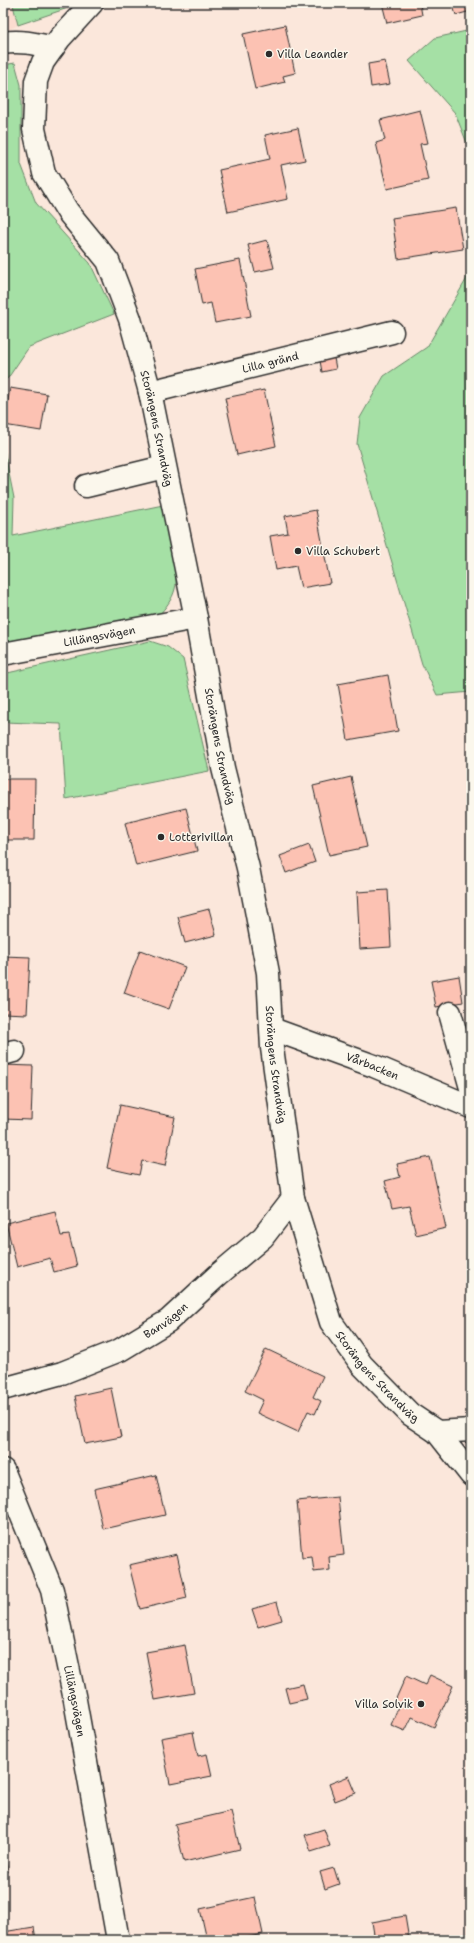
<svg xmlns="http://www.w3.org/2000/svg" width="474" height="1943" font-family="'Shantell Sans',sans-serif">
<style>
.built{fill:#fbdccf}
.green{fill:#a5e0a5;stroke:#688668}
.building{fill:#fcc2b3;stroke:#2b2b2b}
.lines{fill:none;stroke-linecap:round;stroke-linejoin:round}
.minor-casing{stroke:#2b2b2b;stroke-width:25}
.minor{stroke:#fbf7ec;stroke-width:22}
.poi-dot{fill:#2b2b2b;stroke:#fbf7ec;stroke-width:1.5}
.labels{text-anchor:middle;stroke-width:3;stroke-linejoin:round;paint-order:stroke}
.poi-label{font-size:11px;fill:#2b2b2b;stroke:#fbf7ec;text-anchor:start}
.street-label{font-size:11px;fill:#2b2b2b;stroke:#fbf7ec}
</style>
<rect width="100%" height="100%" fill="#fbe7db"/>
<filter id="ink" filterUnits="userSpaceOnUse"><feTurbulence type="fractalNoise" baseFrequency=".025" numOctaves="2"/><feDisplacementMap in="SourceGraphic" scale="8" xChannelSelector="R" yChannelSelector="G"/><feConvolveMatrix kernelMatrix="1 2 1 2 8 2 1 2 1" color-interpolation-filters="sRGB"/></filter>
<g filter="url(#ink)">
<!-- built -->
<path class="built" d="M3 3H14L13 5 18 25 3 33Z"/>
<!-- green -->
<path class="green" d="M15 3H73L68 8 18 25 13 5Z
M471 30V153L455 113 409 61 435 38Z
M15 63 21 85V164L36 203 90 263 114 314 29 347 8 378 3 381V65Z
M471 266V692L437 695 422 664 357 444 360 418 384 376 427 347 466 280Z
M3 444 14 498 13 536 163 505C166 524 180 572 175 589 172 600 166 607 159 615L3 650Z
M150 641 168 647 183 659 209 771 66 799 61 724 3 722V674Z"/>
<!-- building -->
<path class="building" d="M382 3H426L420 4 422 15 387 23Z
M452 3H471V11L456 15Z
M285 25 295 73 283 76 285 82 255 89 243 34Z
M385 61 390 84 371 87 368 64Z
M420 110 428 143 420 144 428 180 387 189 376 143 385 140 380 120Z
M298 128 305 160 281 165 288 199 228 212 219 170 270 159 265 135Z
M456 208 463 249 398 259 392 218Z
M267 240 274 268 255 272 248 245Z
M240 260 251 316 215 323 211 303 202 305 195 269Z
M334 358 336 369 322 372 320 361Z
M10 388 47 394 41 431 4 425Z
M264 390 276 446 237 455 225 398Z
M316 510 330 583 301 588 296 566 276 570 270 536 288 533 285 516Z
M388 675 398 731 348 740 338 684Z
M351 777 367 847 329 855 313 786Z
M3 779H35L34 840H3Z
M186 808 197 851 136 866 125 823Z
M309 845 315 862 286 873 280 856Z
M388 890 391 947 360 949 357 892Z
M209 909 216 935 185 943 178 917Z
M140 950 185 967 169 1009 124 993Z
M3 956 30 957 27 1014 3 1013Z
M459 976 463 1002 436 1007 431 981Z
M3 1065 33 1066 31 1120 3 1119Z
M120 1105 175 1117 165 1166 142 1161 139 1175 107 1168Z
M430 1157 446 1228 416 1235 409 1206 392 1209 385 1181 400 1177 397 1164Z
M55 1211 61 1236 69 1235 77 1266 54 1272 50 1258 17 1267 6 1223Z
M266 1349 323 1376 313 1397 321 1401 315 1414 308 1411 298 1432 257 1413 263 1400 245 1391Z
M111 1388 121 1437 85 1444 75 1396Z
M156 1475 165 1515 103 1529 94 1489Z
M338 1497 344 1555 329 1557 330 1570 314 1572 312 1557 302 1558 297 1501Z
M177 1554 187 1598 140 1609 129 1565Z
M277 1602 282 1620 258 1627 252 1609Z
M185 1645 194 1693 155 1700 146 1652Z
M430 1675 453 1686 434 1727 412 1717 405 1731 391 1725 399 1705 394 1703 406 1676 425 1685Z
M303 1684 307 1699 289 1703 285 1688Z
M193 1732 198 1756 207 1754 212 1776 170 1784 161 1738Z
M349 1776 356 1793 335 1801 329 1784Z
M231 1811 240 1849 184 1862 175 1824Z
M324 1829 330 1846 311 1852 305 1835Z
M3 1845 8 1872H3Z
M334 1868 339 1884 325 1889 320 1872Z
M255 1897 263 1934 236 1940H207L200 1909Z
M405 1916 409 1940H375L372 1922Z
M34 1927 36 1940H3V1932Z"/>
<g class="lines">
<defs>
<g id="minor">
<path id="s1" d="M92 3 60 38 43 62 36 81 34 129 44 173 68 212 108 261 130 319 150 392 196 618 223 768 248 868 268 973 272 1048 293 1198 331 1322 362 1365 410 1414 437 1432 471 1475"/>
<path d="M3 43C21 40 36 44 53 48"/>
<path id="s2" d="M150 392 392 332"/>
<path d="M86 486 164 467"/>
<path id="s3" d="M3 654 196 618"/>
<path d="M450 1013 471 1088"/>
<path id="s4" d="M272 1029 374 1066 471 1107"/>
<path d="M3 1054 14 1051"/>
<path id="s5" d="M3 1389 62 1373 120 1350 168 1321 218 1275 263 1237 293 1198"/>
<path d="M437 1432 471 1430"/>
<path id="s6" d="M3 1470 52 1590 75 1700 118 1940"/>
</g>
</defs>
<!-- minor casing -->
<use href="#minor" class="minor-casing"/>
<!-- minor -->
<use href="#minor" class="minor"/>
</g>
</g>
<!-- markers -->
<g class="poi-dot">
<circle cx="269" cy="54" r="4"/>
<circle cx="298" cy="551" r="4"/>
<circle cx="161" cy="837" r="4"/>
<circle cx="421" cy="1704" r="4"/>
</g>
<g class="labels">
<!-- poi labels -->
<g class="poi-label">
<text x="277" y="58">Villa Leander</text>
<text x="306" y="555">Villa Schubert</text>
<text x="169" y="841">Lotterivillan</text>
<text x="413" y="1708" text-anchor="end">Villa Solvik</text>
</g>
<!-- street labels -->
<g class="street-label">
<text dy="4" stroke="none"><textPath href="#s2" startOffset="124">Lilla gränd</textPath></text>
<text dy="4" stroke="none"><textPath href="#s1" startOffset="474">Storängens Strandväg</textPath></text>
<text dy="4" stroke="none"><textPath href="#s3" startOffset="98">Lillängsvägen</textPath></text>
<text dy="4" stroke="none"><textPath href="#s1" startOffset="798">Storängens Strandväg</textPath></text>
<text dy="4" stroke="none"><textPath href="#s1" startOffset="1122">Storängens Strandväg</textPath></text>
<text dy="4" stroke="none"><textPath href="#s4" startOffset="107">Vårbacken</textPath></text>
<text dy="4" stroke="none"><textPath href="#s5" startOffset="178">Banvägen</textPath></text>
<text dy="4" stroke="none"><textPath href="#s1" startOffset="1458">Storängens Strandväg</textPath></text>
<text dy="4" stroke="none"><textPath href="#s6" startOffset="243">Lillängsvägen</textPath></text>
</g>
</g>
<!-- margin -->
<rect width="474" height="1943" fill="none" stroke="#fbf7ec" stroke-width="16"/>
<rect x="8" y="8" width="458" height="1927" fill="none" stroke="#2b2b2b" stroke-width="1.5" filter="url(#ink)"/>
</svg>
